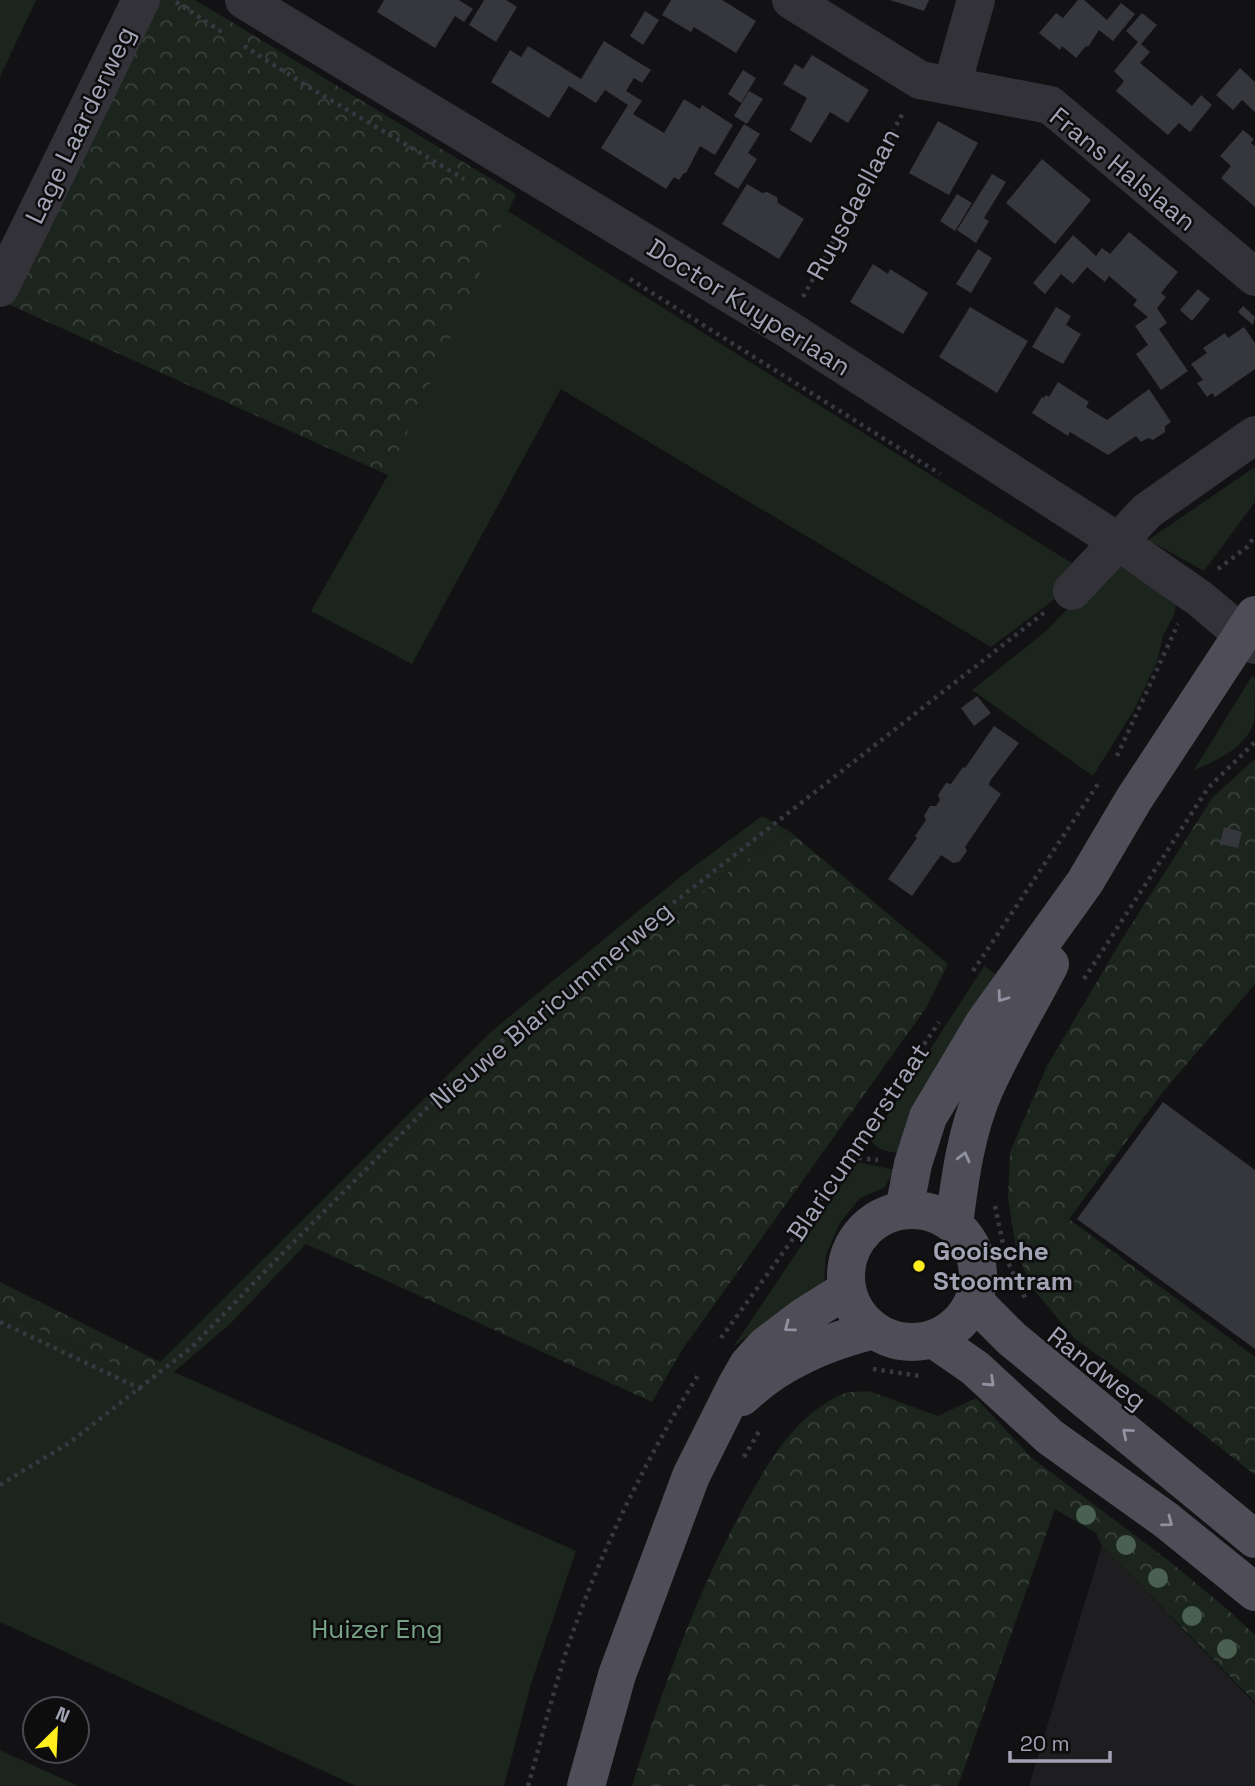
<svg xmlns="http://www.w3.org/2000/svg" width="1255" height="1786" font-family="'Space Grotesk',sans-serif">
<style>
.built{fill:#1e1e21}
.green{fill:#1c241e}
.forest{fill:url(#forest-crowns)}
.building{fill:#36373c}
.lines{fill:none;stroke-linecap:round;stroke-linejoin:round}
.path{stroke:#383840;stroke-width:4.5;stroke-dasharray:3.5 5;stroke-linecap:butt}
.minor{stroke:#333239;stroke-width:38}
.major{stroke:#4f4e58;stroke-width:38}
.tree{fill:#4a6152}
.oneway{stroke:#9192a2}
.poi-dot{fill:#ffed1e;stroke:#0d0d0e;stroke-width:2.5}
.labels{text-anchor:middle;stroke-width:5;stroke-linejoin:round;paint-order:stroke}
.street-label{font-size:26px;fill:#a2a3b5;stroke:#0d0d0e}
.poi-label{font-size:26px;font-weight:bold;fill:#a2a3b5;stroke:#0d0d0e;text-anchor:start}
.park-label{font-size:26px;fill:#77a285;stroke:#0d0d0e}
</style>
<defs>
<pattern id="forest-crowns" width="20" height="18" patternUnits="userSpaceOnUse" patternTransform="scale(1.75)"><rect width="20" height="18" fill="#1c241e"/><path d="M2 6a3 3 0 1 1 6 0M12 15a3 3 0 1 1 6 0" fill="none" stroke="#3a413c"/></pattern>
</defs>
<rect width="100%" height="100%" fill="#121214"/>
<!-- built -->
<path class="built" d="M1102 1546 1255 1704V1786H1029Z"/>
<!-- green -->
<path class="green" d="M0 0H36L0 77Z
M152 6 508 211 1083 570 1068 589 991 647 561 389 412 664 311 611 388 475Z
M1255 467V502L1204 571 1148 540Z
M1113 562 1176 603 1174 615 1163 636 1157 662 1134 710 1093 776 972 690 1045 632Z
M1252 676 1255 678C1255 691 1255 711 1254 723 1244 749 1218 760 1194 770Z
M762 816 789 831 727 873 561 1002 467 1082 306 1244 231 1323 174 1372 576 1551 531 1684 504 1786H356L0 1622V1311L141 1377 160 1362 493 1030 680 877Z
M984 966 998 976 902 1153C889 1152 879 1151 871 1141Z
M857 1162 895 1170 884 1188 860 1198 840 1223 826 1255 824 1286 803 1296 734 1346Z
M0 1750 78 1786H0Z"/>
<!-- forest -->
<path class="forest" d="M155 0H195L516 194 388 475 8 304Z
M1255 759V984L1162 1093 1069 1219 1255 1357V1475L1165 1404 1074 1338 1030 1285 1016 1248 1008 1198 1010 1152 1047 1066 1121 941 1213 797Z
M789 831 948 964 926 1008 682 1350 652 1402 306 1244 467 1082 561 1002 727 873Z
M0 1282 160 1362 141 1377 0 1311Z
M869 1391 938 1416 976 1398 1032 1458 1169 1561 1228 1610 1255 1635V1702L1102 1546 1096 1533 1055 1509 958 1786H632C662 1690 695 1597 743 1508 766 1466 792 1419 838 1396 846 1391 859 1392 869 1391Z"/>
<!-- building -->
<path class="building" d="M384 0H459L473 9 464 22 455 16 435 48 377 12Z
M484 0H506L517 7 496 42 469 25Z
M671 0H722L756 21 736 53 694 27 691 32 662 15Z
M890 0H929L924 11Z
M1078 0H1084L1107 20 1121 3 1135 14 1113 41 1099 30 1088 47 1086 46 1076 58 1062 46 1060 50 1039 33 1056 13 1063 18Z
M645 11 659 20 643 45 630 36Z
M1142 13 1157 25 1141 44 1150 52 1140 63 1192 106 1201 95 1212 105 1190 132 1179 123 1168 135 1116 91 1124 81 1114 71 1138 42 1126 31Z
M604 41 651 70 642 83 634 78 626 91 642 101 633 114 664 133 684 99 700 109 702 105 733 125 715 155 700 146 686 173H684L679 180 674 177 666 189 601 148 628 105 605 90 596 103 569 86 549 118 491 82 510 50 521 57 528 46 581 79Z
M812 55 869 90 848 123 830 112 811 143 790 130 807 98 783 84 795 64 803 69Z
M1240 68 1255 82V112L1242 100 1233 110 1216 95Z
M743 70 756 78 741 103 728 94Z
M749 91 763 99 747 124 734 116Z
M938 121 978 143 949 195 909 173Z
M744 124 760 134 748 153 757 159 738 189 714 174Z
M1243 130 1254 139 1251 143 1255 146V207L1221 178 1231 166 1220 156Z
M1042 159 1091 200 1055 244 1006 203Z
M992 174 1006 182 984 218 989 221 976 243 957 230Z
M747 184 762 193 767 192 777 197 778 203 804 219 779 259 722 224Z
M957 194 972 203 955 231 940 221Z
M1129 232 1178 272 1161 293 1166 297 1157 308 1167 323 1159 329 1188 371 1161 390 1136 354 1148 345 1135 326 1148 317 1133 305 1137 300 1109 276 1105 282 1087 267 1073 284 1061 274 1045 294 1033 283 1073 235 1096 256 1102 248 1110 254Z
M978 249 992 258 971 293 956 284Z
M873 264 888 274 890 269 928 293 903 334 850 302Z
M1198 289 1210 299 1192 321 1180 310Z
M1243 306 1255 317 1253 325 1238 312Z
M970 307 1028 341 997 393 939 357Z
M1056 307 1071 316 1066 325 1081 334 1063 364 1032 347Z
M1244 327 1255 343V369L1215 397 1212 393 1207 397 1197 383 1203 380 1191 364 1207 353 1203 348 1225 333 1228 338Z
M1058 382 1089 402 1086 407 1107 420 1149 389 1171 422 1165 426V432L1153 440 1148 438 1141 442 1136 436 1108 455 1070 432 1068 436 1032 413 1042 397 1044 398 1046 395 1049 397Z
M977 696 991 713 974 726 961 708Z
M994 726 1019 743 990 781 989 785 1001 794 965 847 967 851 959 862 953 863 941 855 912 896 888 879 917 838 915 836 926 820 924 816 930 806H936L940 800 938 795 946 783 951 784 963 767 965 768Z
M1224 827 1242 832 1238 848 1220 844Z
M1163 1102 1255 1170V1349L1077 1219Z"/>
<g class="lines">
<!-- path -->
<path class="path" d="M176 2 222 32
M244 46 312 89 464 179
M630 279 940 474
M803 297 904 111
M1218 569 1247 547 1255 536
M1117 756 1178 624
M973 971 1098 784
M1084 979 1208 788 1255 742
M850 1157 878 1160
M995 1206 1006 1258 1026 1300
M0 1322 143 1390
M721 1338 811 1214 939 1022
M873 1369 920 1376
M744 1457 761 1428
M0 1485 69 1443 192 1347 276 1260 460 1075 663 911 1045 612
M528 1786C541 1741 552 1696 566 1652 599 1554 645 1460 700 1372"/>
<!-- minor -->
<path class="minor" d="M244 0 786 328 1117 541 1199 598 1255 645
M791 0 920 80 1050 105 1255 277
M952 85 976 0
M0 288 141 0
M1072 591 1147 511 1255 435"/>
<!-- major -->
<path class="major" d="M846 1276a66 66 0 1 1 132 0a66 66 0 1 1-132 0Z
M904 1210 913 1164 928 1117 984 1023 1085 882 1134 799 1255 615
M954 1224C960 1178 966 1131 985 1088 1004 1046 1029 1005 1050 964
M974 1301 1012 1339 1255 1539
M936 1341 975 1368 1050 1437 1166 1520 1255 1592
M742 1397C778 1362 825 1342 874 1330
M586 1786 617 1675 691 1476 736 1386 748 1365 765 1346 803 1317 846 1290"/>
</g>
<!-- trees -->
<g class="tree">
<circle cx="1086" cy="1515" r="10"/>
<circle cx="1126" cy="1545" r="10"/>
<circle cx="1158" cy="1578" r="10"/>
<circle cx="1192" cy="1616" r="10"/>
<circle cx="1227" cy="1649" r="10"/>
</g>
<!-- one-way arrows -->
<defs><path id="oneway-chevron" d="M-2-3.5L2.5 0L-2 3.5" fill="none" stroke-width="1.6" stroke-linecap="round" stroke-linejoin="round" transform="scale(1.75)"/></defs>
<g class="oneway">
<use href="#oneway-chevron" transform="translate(1002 997) rotate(126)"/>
<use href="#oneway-chevron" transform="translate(964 1157) rotate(-76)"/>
<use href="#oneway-chevron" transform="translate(789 1327) rotate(143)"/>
<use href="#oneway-chevron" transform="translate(990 1382) rotate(43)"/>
<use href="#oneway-chevron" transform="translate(1127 1433) rotate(-140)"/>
<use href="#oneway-chevron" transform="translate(1168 1522) rotate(37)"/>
</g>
<!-- markers -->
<circle class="poi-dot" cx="919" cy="1266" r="7"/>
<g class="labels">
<!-- street labels -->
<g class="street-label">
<text transform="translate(80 125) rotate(-64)" y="9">Lage Laarderweg</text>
<text transform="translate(1123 169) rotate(39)" y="9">Frans Halslaan</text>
<text transform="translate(853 204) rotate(-62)" y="9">Ruysdaellaan</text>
<text transform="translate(749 307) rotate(32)" y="9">Doctor Kuyperlaan</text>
<text transform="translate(551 1005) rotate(-40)" y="9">Nieuwe Blaricummerweg</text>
<text transform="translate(858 1142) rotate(-56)" y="9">Blaricummerstraat</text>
<text transform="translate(1097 1368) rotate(38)" y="9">Randweg</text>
</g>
<!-- poi labels -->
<g class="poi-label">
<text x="933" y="1260">Gooische<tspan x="933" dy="30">Stoomtram</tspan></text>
</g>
<!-- park labels -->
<g class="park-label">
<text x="377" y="1638">Huizer Eng</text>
</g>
</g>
<!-- north arrow -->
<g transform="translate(56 1730) rotate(24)"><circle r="33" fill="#0d0d0e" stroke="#494951" stroke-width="2"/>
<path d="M0-5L12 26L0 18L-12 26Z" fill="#ffed1e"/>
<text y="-10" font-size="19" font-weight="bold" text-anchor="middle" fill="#a2a3b5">N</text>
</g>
<!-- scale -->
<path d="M1010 1751v10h100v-10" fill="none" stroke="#a2a3b5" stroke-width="3.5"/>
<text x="1020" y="1751" font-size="21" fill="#a2a3b5" stroke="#0d0d0e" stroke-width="5" paint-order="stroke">20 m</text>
</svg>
